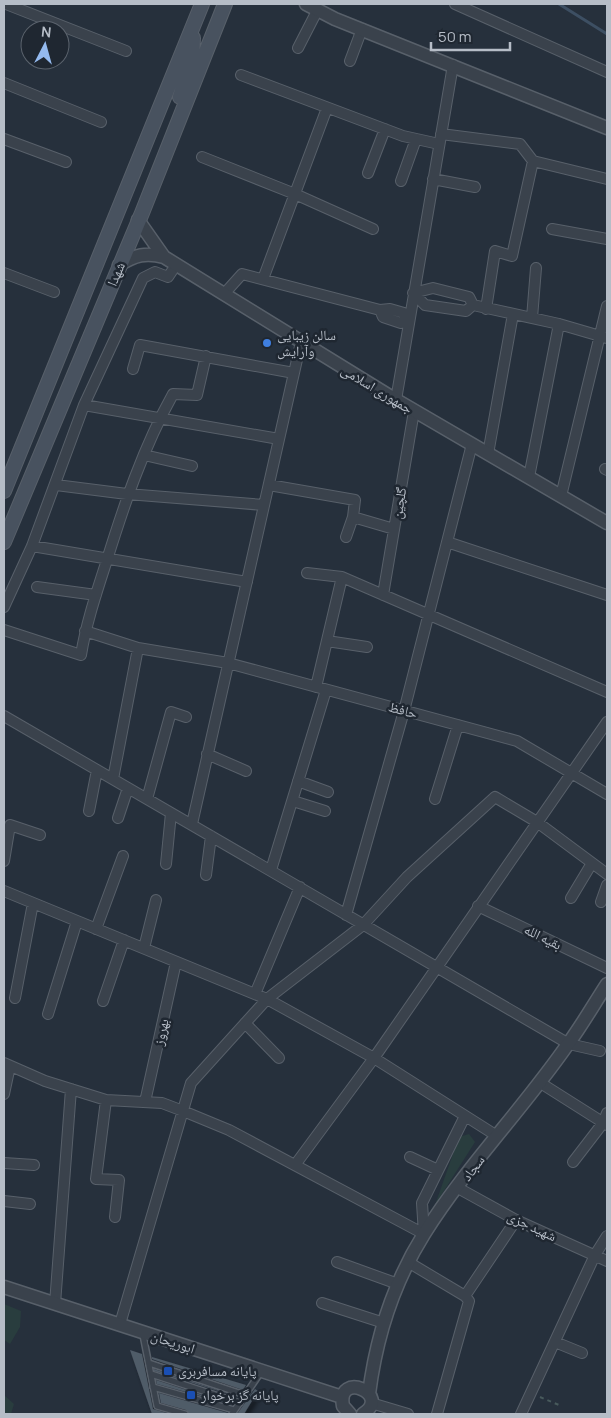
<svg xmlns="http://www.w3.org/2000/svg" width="611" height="1418" font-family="Manrope,'Noto Naskh Arabic',sans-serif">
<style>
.green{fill:#293d3e}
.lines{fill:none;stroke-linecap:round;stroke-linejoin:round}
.stream{stroke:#3d4f63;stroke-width:3}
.building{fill:#505b67;filter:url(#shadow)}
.service-casing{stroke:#58606a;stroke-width:8}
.minor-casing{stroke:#58606a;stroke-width:12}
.tertiary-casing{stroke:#58606a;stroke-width:15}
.secondary-casing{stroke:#58606a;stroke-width:16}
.path{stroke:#485a5c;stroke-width:2;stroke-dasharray:4 4;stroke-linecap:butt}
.service{stroke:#3a424c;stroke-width:5}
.minor{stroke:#3a424c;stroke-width:10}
.tertiary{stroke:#3a424c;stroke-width:12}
.secondary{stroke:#48525f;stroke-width:14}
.shop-dot{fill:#3f7fe0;stroke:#1f2731;stroke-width:2}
.transit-dot{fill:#1a4fb4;stroke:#1f2731;stroke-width:2}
.labels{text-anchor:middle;stroke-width:5;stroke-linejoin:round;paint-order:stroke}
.street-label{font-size:14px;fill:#b6bdc7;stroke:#1f2731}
.poi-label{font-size:14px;fill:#b6bdc7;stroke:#1f2731;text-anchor:start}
</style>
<defs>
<filter id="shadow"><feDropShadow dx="3.5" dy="3.5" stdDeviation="2.5" flood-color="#0009"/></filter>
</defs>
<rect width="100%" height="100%" fill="#26303c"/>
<!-- green -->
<path class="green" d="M469 1134 475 1142 435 1205 459 1137Z
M4 1304 21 1311 20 1327 10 1344 4 1340Z
M4 1395 14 1404 11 1414H4Z"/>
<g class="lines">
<!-- stream -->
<path class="stream" d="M559 4 607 34"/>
</g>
<!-- building -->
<path class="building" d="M130 1350 142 1354 153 1409 170 1414H152Z
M152 1357 246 1385 243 1390 152 1359Z
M154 1369 238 1397 154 1371Z
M156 1380 229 1404 157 1384Z
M255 1389 258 1391 244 1414H237Z
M159 1393 228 1413V1414H189L186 1410 161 1403Z"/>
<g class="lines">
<defs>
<path id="service" d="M143 1335 157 1406 185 1414
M149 1363 245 1395
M151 1374 240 1403
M153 1387 234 1410
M232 1414 261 1372"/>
<path id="minor" d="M6 4 126 51
M455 4 607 72
M298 48 317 11
M350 61 362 29
M241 75 403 136 439 144
M4 83 101 122
M441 134 520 144 533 161 607 179
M4 139 66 162
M202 157 295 194 373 229
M368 173 385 129
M433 179 475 187
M401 181 416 139
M552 229 607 239
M4 273 54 292
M263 279 327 108
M433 288 469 297 473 305 466 311 425 305 413 293Z
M224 294 242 274 380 310
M473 305 559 324 607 338
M390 309 404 313 408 318 401 323 383 317 380 310Z
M486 309 495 251 512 256 533 161
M532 318 536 268
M133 369 140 345 294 373
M396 400 453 65
M84 405 279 439
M488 454 513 314
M144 455 192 466
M605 469 607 470
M529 477 559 324
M56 485 127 494 264 505
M269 485 355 500 353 517 394 529
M561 496 607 306
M346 537 353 517
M447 542 607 595
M32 546 247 582
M307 573 342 577 607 692
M37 587 96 595
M383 595 414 411
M4 607 32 546 84 405 143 278 155 272 168 277 176 265
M4 630 81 655C86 624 96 594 106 563 124 505 143 448 173 394L197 395 206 356
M85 631 138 648 228 663 517 741 607 794
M327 641 367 647
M316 687 342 577
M4 716 569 1044 600 1051
M207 754 246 771
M113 779 138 648
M298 781 328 792
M147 799 171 712 186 717
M435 799 458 725
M293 801 325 811
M89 811 97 770
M118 818 128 788
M192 824 301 342
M4 861 10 825 40 835
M166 864 171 813
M271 870 326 690
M206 875 211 836
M4 891 267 999 374 1058 607 722
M571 898 592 863
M601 902 607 885
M478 906 607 968
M346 915 404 711 472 444
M96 929 123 856
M144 948 156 900
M255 994 300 887
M15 998 33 903
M103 1001 124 940
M48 1014 77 921
M245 1023 279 1058
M4 1063 45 1081 106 1100 162 1103 183 1111 229 1130 424 1234
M539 1082 607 1125
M4 1094 10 1066
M106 1100 96 1179 119 1180 115 1217
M145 1102 176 962
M410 1157 438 1170
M573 1162 603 1123 607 1113
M4 1163 34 1165
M295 1165 374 1058 497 1136
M458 1188 516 1220 607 1261
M4 1201 30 1204
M424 1234 422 1203 465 1116
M337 1262 398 1284
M408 1262 465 1296 469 1301 437 1414
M465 1296 516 1220
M322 1303 384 1323
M55 1304 71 1089
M120 1324 191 1083 267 999 363 925 407 877 495 797 537 822 607 874
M555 1342 582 1353
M371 1403 408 1414
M521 1414 595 1255 607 1236"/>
<path id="tertiary" d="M306 4 335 19 607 128
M138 220 164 257 396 400 607 523
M119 265C135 255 146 252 164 257
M4 1287 342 1397
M369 1394C376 1338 394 1282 424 1234 466 1167 523 1109 568 1044 582 1025 594 1004 607 984
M350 1414 343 1406C336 1370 393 1394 363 1414"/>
<path id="secondary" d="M180 97 192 60 193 38
M4 491 202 4
M4 542 142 213 225 4"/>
</defs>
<!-- service casing -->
<use href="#service" class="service-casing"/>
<!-- minor casing -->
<use href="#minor" class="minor-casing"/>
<!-- tertiary casing -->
<use href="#tertiary" class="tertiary-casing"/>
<!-- secondary casing -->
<use href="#secondary" class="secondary-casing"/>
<!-- path -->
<path class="path" d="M540 1397 559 1405"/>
<!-- service -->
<use href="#service" class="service"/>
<!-- minor -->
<use href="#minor" class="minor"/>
<!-- tertiary -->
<use href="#tertiary" class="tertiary"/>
<!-- secondary -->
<use href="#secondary" class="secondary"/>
</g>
<!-- markers -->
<circle class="shop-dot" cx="267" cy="343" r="5"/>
<g class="transit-dot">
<rect x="163" y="1366" width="10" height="10" rx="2.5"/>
<rect x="186" y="1390" width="10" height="10" rx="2.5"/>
</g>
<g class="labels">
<!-- street labels -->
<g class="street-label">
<text transform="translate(116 274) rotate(-67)" y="5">شهدا</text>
<text transform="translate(377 389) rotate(31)" y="5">جمهوری اسلامی</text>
<text transform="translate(399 503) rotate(-81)" y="5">گلچین</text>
<text transform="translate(403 710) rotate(15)" y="5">حافظ</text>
<text transform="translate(543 937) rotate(26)" y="5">بقیه الله</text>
<text transform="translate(161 1032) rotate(-78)" y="5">بهروز</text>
<text transform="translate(473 1168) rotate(-53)" y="5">سجاد</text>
<text transform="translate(532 1226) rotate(25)" y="5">شهید جزی</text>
<text transform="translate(173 1342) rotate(18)" y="5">ابوریحان</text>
</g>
<!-- poi labels -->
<g class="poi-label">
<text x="277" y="340">سالن زیبایی<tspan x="277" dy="16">وآرایش</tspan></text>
<text x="178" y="1376">پایانه مسافربری</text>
<text x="201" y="1400">پایانه گز برخوار</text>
</g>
</g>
<!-- border -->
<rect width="611" height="1418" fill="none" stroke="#b6bdc7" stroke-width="10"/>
<!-- north arrow -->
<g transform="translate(45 45) rotate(6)"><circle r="24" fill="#1f2731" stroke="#5b636d"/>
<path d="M0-4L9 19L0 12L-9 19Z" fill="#94baef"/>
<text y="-8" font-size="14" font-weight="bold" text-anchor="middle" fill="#b6bdc7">N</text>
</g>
<!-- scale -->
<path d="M431 42v8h79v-8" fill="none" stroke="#b6bdc7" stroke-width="2.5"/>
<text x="438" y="42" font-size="15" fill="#b6bdc7" stroke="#1f2731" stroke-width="4" paint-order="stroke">50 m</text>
</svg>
